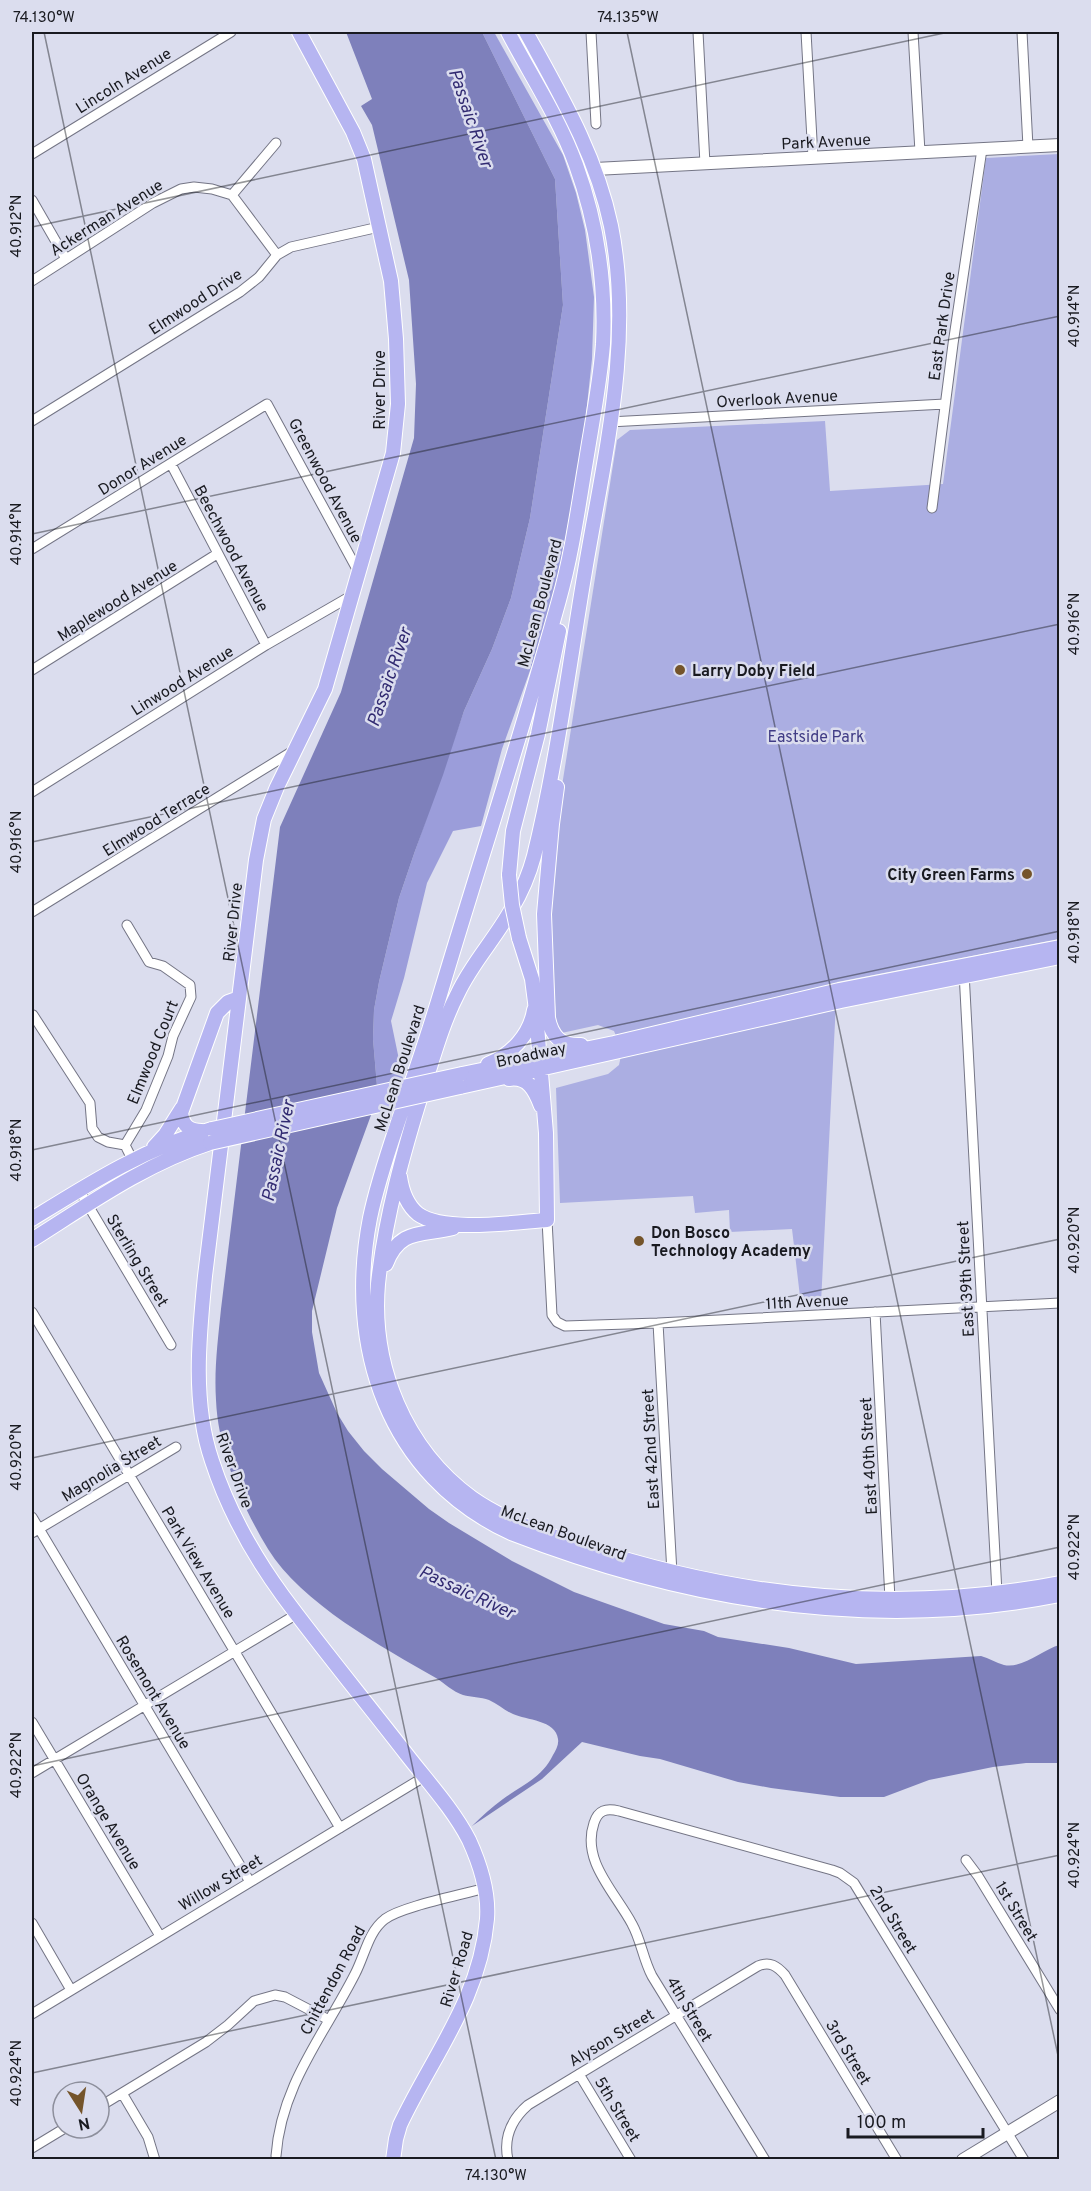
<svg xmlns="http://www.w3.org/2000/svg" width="1091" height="2191" font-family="Overpass,sans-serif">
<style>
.green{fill:#abaee2}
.forest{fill:#9b9dda}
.water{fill:#7e80bb}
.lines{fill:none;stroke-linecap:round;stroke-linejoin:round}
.street-casing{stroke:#747585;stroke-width:11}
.secondary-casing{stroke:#747585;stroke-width:14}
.primary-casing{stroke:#fff;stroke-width:16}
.street{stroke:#fff;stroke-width:9}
.secondary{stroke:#fff;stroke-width:12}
.primary{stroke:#b6b5f1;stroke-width:14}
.primary-bridge-casing{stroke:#fff;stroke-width:16;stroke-linecap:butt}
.primary-bridge{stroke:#b6b5f1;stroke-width:14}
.ticks{fill:none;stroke:#191a20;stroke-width:1.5;stroke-opacity:0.45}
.poi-dot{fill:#74542a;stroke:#dbddee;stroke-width:2}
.labels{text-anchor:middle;stroke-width:5;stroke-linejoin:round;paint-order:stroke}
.street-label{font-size:16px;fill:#191a20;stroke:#dbddee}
.poi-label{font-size:16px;font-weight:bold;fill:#191a20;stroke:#dbddee;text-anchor:start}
.park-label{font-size:16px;fill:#403c85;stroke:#dbddee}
.water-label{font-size:18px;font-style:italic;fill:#312a71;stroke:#dbddee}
.neatline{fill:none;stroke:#191a20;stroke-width:2}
.ticks-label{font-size:15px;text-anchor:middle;fill:#191a20}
</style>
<rect width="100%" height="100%" fill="#dbddee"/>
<!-- green -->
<path class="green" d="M1059 154V939L837 982 821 1303 801 1305 792 1229 730 1232 729 1210 695 1213 693 1196 560 1203 556 1088 608 1074 619 1065 622 1051 614 1031 598 1025 557 1034 550 924 554 836 617 440 630 430 825 421 830 491 943 484 986 158Z"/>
<!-- forest -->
<path class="forest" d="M482 32H494L563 155 576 193 585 230 594 297 592 359 583 442 553 606 502 749 481 826 453 831 427 883 404 978 391 1021 403 1079 377 1086 373 1039 374 1010 379 982 399 898 415 851 464 711 492 649 511 598 530 518 563 305 555 179Z"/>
<!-- water -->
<path class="water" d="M346 32H482L555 179 563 305 530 518 511 598 492 649 464 711 443 775 415 851 399 898 379 982 374 1010 373 1039 377 1086 374 1107 337 1208 312 1311V1332L319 1373 337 1413 348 1431 364 1451 382 1469 429 1509 449 1523 512 1561 574 1592 664 1624 704 1631 718 1637 789 1648 856 1664 981 1656C989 1658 996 1663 1004 1665 1022 1669 1043 1650 1059 1645V1763H1026L993 1767 929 1780 884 1797H840L771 1788 738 1782 660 1759 640 1756 582 1742 542 1779 472 1826C482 1816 492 1807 503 1799 522 1785 542 1778 553 1755 556 1750 559 1745 558 1739 556 1720 526 1720 513 1714 505 1711 498 1704 489 1700 481 1697 471 1697 463 1695 453 1692 444 1683 436 1678 382 1647 301 1603 268 1549 242 1506 218 1451 216 1400 214 1370 218 1339 221 1309L280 827 341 692 414 438 416 384 409 280 372 125 361 106 372 99Z"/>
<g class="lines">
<defs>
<path id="street" d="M591 32 596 124
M698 32 705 164
M806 32 813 158
M913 32 920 152
M1022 32 1028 147
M32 154 231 32
M232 195 276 143
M32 200 66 259
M32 281 153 203 181 189 194 187 212 189 232 195 277 255
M32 421 240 292 259 277 277 255 291 247 379 227
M609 422 945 404
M171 464 266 645
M932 508 953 344 982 149
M32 549 267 404 358 571
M32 670 217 554
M32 792 266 645 351 596
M32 912 293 751
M127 925 149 962 163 966 190 985 191 997 173 1036 168 1056 146 1110 125 1145 132 1159
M964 972 997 1593
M33 1015 90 1103 92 1128 98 1137 108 1142 125 1145
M79 1190 171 1345
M547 1220 552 1315 557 1322 565 1326 658 1323 1060 1303
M32 1312 340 1828
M875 1312 890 1599
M658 1323 672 1573
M32 1517 250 1882
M32 1533 176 1447
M32 1722 160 1936
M32 1773 297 1614
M966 1860 978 1876 1060 2010
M32 1923 71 1990
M32 2014 424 1777
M579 2074 631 2160
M122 2093 148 2137 155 2160
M99 2107 206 2042 228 2025 254 2001 275 1995 285 1997 329 2020
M32 2148 65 2128
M276 2156C281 2085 324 2035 355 1974 365 1955 368 1932 385 1919 403 1906 462 1895 485 1888
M508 2160C503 2137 512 2119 528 2105L758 1966C770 1961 777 1966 785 1975L897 2160
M765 2160 652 1976C643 1959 641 1940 632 1924 615 1892 581 1861 594 1823 598 1810 606 1808 619 1811L832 1870 840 1873 854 1883 1024 2160"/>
<path id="secondary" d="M595 169 1060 145
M963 2160 1060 2101"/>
<path id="primary" d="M299 32 353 132 364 159 379 227 391 281 396 339 398 404 393 453 325 689 277 787 264 819 256 860 205 1276C199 1336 192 1403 212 1461 228 1510 253 1555 283 1596 323 1650 366 1702 407 1755 428 1782 453 1809 469 1840 480 1864 489 1892 487 1919 480 1999 433 2055 400 2125L396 2139 393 2160
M508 32C531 76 559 118 576 165 597 223 606 283 603 344 600 383 592 423 586 461 578 508 572 554 559 600 523 730 481 858 442 988 429 1032 414 1076 399 1119 388 1152 377 1184 370 1218 345 1346 387 1476 511 1533 686 1601 873 1632 1060 1595
M526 32C560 94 596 154 611 226 634 341 604 457 585 571 569 666 557 762 534 856 529 875 521 893 511 910 495 939 472 963 458 993 443 1022 434 1055 424 1086 404 1150 385 1217 378 1284 371 1366 405 1449 472 1498 506 1522 546 1534 586 1547 740 1598 900 1614 1060 1583
M557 787 552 824 544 914 548 1018C552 1037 561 1046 581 1045
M509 875 513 831 538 734 559 631
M488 1064C511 1055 530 1035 534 1010
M462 1074 614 1043 839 990 1060 947
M509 1079C528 1076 535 1090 541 1106
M460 1087 841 1001 1060 957
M202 1131C189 1131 183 1126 181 1113L217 1013 228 1002 239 998
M154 1147 165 1135 182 1108
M400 1177C402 1191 407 1205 418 1214 444 1233 516 1222 547 1220L546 1133 535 1002 532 979 519 938
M32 1219C90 1183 145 1148 212 1129
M32 1240C89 1204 145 1164 210 1143
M386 1264C400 1228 421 1236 453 1228"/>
</defs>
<!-- street casing -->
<use href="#street" class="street-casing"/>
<!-- secondary casing -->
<use href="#secondary" class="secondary-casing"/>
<!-- primary casing -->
<use href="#primary" class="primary-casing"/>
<!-- street -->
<use href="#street" class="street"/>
<!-- secondary -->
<use href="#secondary" class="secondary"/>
<!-- primary -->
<use href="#primary" class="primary"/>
<defs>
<path id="primary-bridge" d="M509 875 512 905 519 938
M212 1129 462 1074
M210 1143 460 1087"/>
</defs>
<!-- primary-bridge casing -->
<use href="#primary-bridge" class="primary-bridge-casing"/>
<!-- primary-bridge -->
<use href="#primary-bridge" class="primary-bridge"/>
</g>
<!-- ticks -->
<path class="ticks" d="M44 32 496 2160M627 32 1060 2065M32 227 949 32M32 534 1060 316M32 842 1060 624M32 1150 1060 931M32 1458 1060 1239M32 1766 1060 1547M32 2073 1060 1855"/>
<!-- markers -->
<g class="poi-dot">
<circle cx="680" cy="670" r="6"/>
<circle cx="1027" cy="874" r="6"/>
<circle cx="639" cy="1241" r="6"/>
</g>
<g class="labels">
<!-- street labels -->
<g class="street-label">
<text transform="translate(123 80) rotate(-32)" y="6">Lincoln Avenue</text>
<text transform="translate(826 141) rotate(-3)" y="6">Park Avenue</text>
<text transform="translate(106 217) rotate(-32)" y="6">Ackerman Avenue</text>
<text transform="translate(195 301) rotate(-33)" y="6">Elmwood Drive</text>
<text transform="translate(941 326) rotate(-82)" y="6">East Park Drive</text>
<text transform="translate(379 390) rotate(-90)" y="6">River Drive</text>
<text transform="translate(777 398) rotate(-3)" y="6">Overlook Avenue</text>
<text transform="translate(142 464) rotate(-32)" y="6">Donor Avenue</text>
<text transform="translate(326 480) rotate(62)" y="6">Greenwood Avenue</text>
<text transform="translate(232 548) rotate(62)" y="6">Beechwood Avenue</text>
<text transform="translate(117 600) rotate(-32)" y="6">Maplewood Avenue</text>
<text transform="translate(539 603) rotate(-75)" y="6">McLean Boulevard</text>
<text transform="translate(182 680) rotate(-32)" y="6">Linwood Avenue</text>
<text transform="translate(156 819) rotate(-32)" y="6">Elmwood Terrace</text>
<text transform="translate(232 922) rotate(-84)" y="6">River Drive</text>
<text transform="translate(152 1052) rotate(-68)" y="6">Elmwood Court</text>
<text transform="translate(531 1054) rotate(-12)" y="6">Broadway</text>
<text transform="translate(399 1068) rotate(-72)" y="6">McLean Boulevard</text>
<text transform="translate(138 1260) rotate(59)" y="6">Sterling Street</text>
<text transform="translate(965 1279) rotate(-93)" y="6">East 39th Street</text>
<text transform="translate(807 1301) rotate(-3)" y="6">11th Avenue</text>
<text transform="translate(650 1449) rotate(-93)" y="6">East 42nd Street</text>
<text transform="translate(868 1456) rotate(-93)" y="6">East 40th Street</text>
<text transform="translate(111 1468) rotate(-31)" y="6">Magnolia Street</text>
<text transform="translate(235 1470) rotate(70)" y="6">River Drive</text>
<text transform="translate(564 1532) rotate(20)" y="6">McLean Boulevard</text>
<text transform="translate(199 1562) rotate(59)" y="6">Park View Avenue</text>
<text transform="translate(154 1692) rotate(59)" y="6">Rosemont Avenue</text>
<text transform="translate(109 1821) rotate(59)" y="6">Orange Avenue</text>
<text transform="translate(220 1882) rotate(-31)" y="6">Willow Street</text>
<text transform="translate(1017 1911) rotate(59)" y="6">1st Street</text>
<text transform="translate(894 1919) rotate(59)" y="6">2nd Street</text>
<text transform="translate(456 1969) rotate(-73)" y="6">River Road</text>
<text transform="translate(332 1980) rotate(-62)" y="6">Chittendon Road</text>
<text transform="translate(690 2009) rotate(59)" y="6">4th Street</text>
<text transform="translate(611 2037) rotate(-31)" y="6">Alyson Street</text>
<text transform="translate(849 2052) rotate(59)" y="6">3rd Street</text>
<text transform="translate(618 2109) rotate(59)" y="6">5th Street</text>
</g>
<!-- poi labels -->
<g class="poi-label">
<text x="692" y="676">Larry Doby Field</text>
<text x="1015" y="880" text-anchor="end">City Green Farms</text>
<text x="651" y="1238">Don Bosco<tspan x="651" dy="18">Technology Academy</tspan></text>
</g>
<!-- park labels -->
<g class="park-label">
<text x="816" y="742">Eastside Park</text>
</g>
<!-- water labels -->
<g class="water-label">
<text transform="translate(471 118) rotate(71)" y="6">Passaic River</text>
<text transform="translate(389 677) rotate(-71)" y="6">Passaic River</text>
<text transform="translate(278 1151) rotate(-78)" y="6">Passaic River</text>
<text transform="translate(467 1592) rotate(25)" y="6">Passaic River</text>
</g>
</g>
<!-- border -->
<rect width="1091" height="2191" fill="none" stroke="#dbddee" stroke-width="66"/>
<!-- north arrow -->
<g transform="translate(81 2110) rotate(168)"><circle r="28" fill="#dbddee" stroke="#8d8f9c" stroke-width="1.5"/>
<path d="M0-4.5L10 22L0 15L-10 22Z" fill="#74542a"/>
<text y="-9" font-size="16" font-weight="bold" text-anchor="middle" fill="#191a20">N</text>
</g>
<!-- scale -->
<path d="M848 2128v9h135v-9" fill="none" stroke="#191a20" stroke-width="3"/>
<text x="857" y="2128" font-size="18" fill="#191a20" stroke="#dbddee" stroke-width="4.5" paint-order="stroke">100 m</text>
<rect x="33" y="33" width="1025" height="2125" class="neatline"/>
<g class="ticks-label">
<text x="44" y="22">74.130°W</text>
<text x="628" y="22">74.135°W</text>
<text transform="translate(16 226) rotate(-90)" y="5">40.912°N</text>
<text transform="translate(1074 316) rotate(-90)" y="5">40.914°N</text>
<text transform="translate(16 534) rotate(-90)" y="5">40.914°N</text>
<text transform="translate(1074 624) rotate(-90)" y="5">40.916°N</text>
<text transform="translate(16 842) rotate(-90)" y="5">40.916°N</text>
<text transform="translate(1074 932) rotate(-90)" y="5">40.918°N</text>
<text transform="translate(16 1150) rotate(-90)" y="5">40.918°N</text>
<text transform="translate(1074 1240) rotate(-90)" y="5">40.920°N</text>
<text transform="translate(16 1457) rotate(-90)" y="5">40.920°N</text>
<text transform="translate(1074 1547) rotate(-90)" y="5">40.922°N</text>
<text transform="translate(16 1765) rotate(-90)" y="5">40.922°N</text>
<text transform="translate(1074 1855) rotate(-90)" y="5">40.924°N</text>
<text transform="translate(16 2073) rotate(-90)" y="5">40.924°N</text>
<text x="496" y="2180">74.130°W</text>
</g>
</svg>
